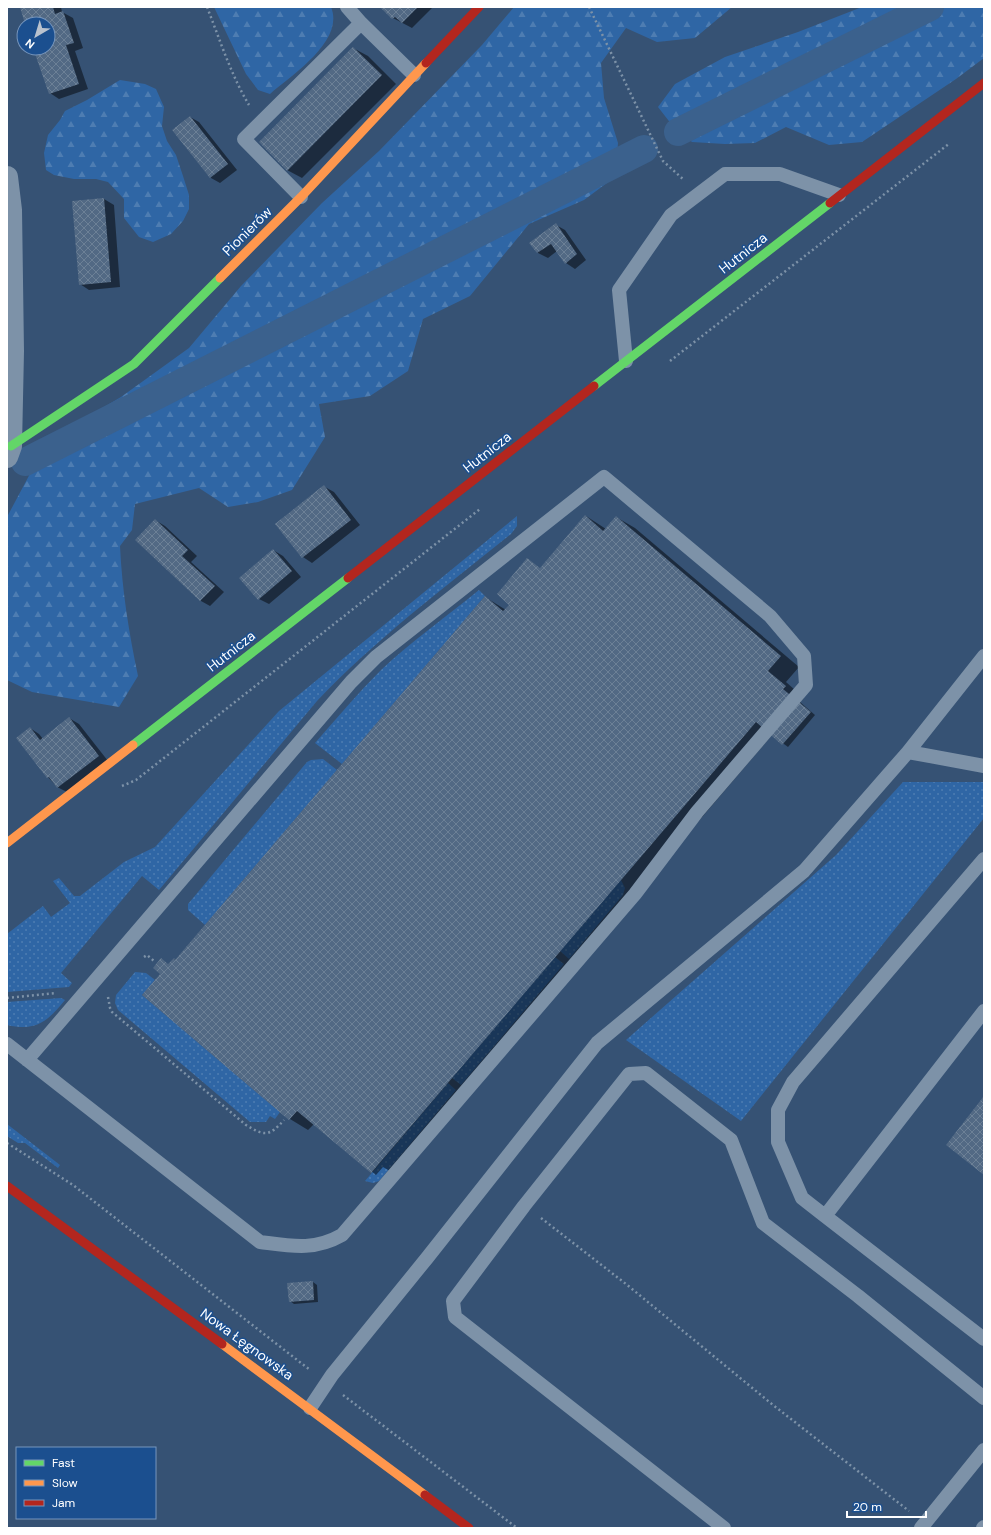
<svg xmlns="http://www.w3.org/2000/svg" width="991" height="1535" font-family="'DM Sans',sans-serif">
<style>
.grass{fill:url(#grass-dots)}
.forest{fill:url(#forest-firs)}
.shadow{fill:#0007}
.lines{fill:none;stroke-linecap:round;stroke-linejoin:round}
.canal{stroke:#3b618d;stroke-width:28}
.building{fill:url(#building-cross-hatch)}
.path{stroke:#7d92a8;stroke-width:2.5;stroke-dasharray:2 3;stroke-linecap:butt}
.lane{stroke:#7d92a8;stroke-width:14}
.street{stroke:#7d92a8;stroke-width:22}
.fast{stroke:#63d668;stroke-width:9}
.slow{stroke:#ff974d;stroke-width:9}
.jam{stroke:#b3261e;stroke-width:9}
.labels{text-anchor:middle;stroke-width:3;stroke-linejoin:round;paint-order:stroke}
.street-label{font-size:14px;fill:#fff;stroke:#1b4f8f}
</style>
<defs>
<pattern id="grass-dots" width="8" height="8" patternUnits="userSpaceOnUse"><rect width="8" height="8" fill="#2f66a5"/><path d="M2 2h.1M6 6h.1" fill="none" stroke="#4e7db2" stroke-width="1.8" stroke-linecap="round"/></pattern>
<pattern id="forest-firs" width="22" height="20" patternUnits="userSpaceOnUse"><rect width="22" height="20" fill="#2f66a5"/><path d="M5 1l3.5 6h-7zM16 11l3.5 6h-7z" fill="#4e7db2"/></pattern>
<pattern id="building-cross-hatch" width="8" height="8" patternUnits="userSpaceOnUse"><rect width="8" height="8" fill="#526984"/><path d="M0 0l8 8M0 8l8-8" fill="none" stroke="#6c8096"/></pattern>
</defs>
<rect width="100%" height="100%" fill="#365274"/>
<!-- grass -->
<path class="grass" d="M517 516V526L511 534C444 588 376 639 317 701L159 890 142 876 61 973 72 983 69 987 7 992V934L43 906 51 917 70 903 53 881 59 878 74 896H80L124 862 155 847 279 711Z
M479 590 485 596 342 764 315 743C337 718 358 693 381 670 412 641 446 617 479 590Z
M323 759 337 770 205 925 188 910V904L307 762 311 760Z
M903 782H984V818L741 1121 626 1040 836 855Z
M621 880 625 888 623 895 569 959 560 951Z
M555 957 564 964 461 1085 452 1078Z
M135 972 146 973 155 980 142 995 280 1112 275 1119 270 1116 266 1122H250L118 1010 115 1003 116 995Z
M61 998 65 1000C48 1021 36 1032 7 1025V1002Z
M448 1083 456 1090 379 1181 373 1183 365 1181Z
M7 1124 60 1165 58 1168 25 1143H18L7 1136Z"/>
<!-- forest -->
<path class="forest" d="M214 7H331C345 41 292 75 270 94L258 90 246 74Z
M514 7H732L695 38 657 42 626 28 601 63 604 98 618 143 615 177 584 200 529 224 470 296 423 319 408 371 370 396 319 404 325 437 292 490 258 502 228 507 199 488 135 504 132 530 120 546C122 590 129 633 138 676L119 707 32 692 7 680V517L48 440 121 397 189 348 241 286 322 203 379 151 482 45Z
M862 7H984V58L956 79 862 142 829 145 786 127 755 143 725 144 692 142 672 125 658 107 675 84 725 57 798 32Z
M120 80 145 84 156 89 164 107 162 126 167 141 176 155 183 176 189 195V209L183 221 171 234 153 242 139 237 124 218V199L108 182 96 179H74L54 175 46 170 44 153 48 135 60 120 65 111 87 100Z"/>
<!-- shadow -->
<path class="shadow" d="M21 7H61L62 12 73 18 83 48 75 51 88 89 59 99 50 93 35 48H48V24H27Z
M381 7H433L412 28 393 18Z
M353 48 368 56 396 84 302 178 287 170Z
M190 117 199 122 237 170 220 183 211 178 173 130Z
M104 199 114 205 120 287 89 290 80 284Z
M556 225 565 230 586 260 575 269 566 263 557 251 548 258 538 253 531 243Z
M325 487 334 492 360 525 312 563 303 557Z
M586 516 606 529 616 517 635 528 799 667 786 682 804 698 800 702 815 715 788 747 772 735 397 1175 383 1167 376 1175 314 1124 308 1130 290 1119 144 995 174 959 176 960 485 597 506 610 510 604 527 559 541 569Z
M155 520 165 526 197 556 191 562 224 592 210 606 201 601 137 540Z
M273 550 283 556 301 577 269 604 259 599Z
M69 718 79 724 108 761 67 792 57 787 48 777 30 728 39 734 43 739Z
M313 1282 317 1285 318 1302 294 1304 290 1301Z"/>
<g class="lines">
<!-- canal -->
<path class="canal" d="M678 132 930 7
M25 462 644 149"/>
</g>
<!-- building -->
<path class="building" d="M20 7H53L55 14 63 11 74 43 66 45 79 84 49 94 33 48H48V24H25Z
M380 7H418L402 23 395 17 392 19Z
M353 47 382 75 287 171 259 142Z
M190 116 228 164 210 178 172 130Z
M104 198 111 282 79 285 72 201Z
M556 223 577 254 565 264 551 244 537 253 529 243Z
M324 485 351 520 302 558 275 524Z
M585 515 603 531 616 516 781 656 768 671 786 686 783 689 811 712 782 745 756 722 371 1173 297 1111 289 1120 142 995 160 974 153 968 161 958 168 964 174 958 175 960 485 596 503 611 509 605 497 594 527 558 540 568Z
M155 519 188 550 182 556 215 586 200 601 135 540Z
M273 549 292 571 258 600 239 578Z
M69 717 99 756 57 788 49 777 47 778 16 738 30 727 40 740Z
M984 1096V1175L946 1145Z
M313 1281 314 1300 289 1302 287 1283Z"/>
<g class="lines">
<!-- path -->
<path class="path" d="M207 7C220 40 231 75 249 105
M589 7 663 161 684 180
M670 361 950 143
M122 786 136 780 480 509
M144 957 147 955 154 961
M108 997 110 1008 112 1012 246 1125C264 1136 269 1137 284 1120
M7 998 56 993
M7 1143 73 1185 310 1370
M541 1218 626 1284 773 1405 909 1511
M343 1395 517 1528"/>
<!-- lane -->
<path class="lane" d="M347 7 361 23
M301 197 244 139 361 23 414 75
M626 361 619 290 671 215 725 174H780L839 195
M908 752 984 766
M984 1011 825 1216 984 1339
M7 1044 260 1242C291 1246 314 1251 342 1235L635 894 697 812 806 685 804 656 770 616 604 477 376 657 351 682 27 1060
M825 1216 802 1198 778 1142V1110L793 1082 984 859
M310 1408 332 1375 427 1258 597 1043 804 871 908 752 984 656
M724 1528 455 1317 453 1301 524 1206 629 1074 646 1073 731 1140 763 1223 858 1296 984 1398
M921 1528 984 1450
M983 1528 984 1527"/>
<!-- street -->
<path class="street" d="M7 177 11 210 13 351 11 446 7 457"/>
<!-- fast -->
<path class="fast" d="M594 386 830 203
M11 446 134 364 220 278
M133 745 348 578"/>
<!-- slow -->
<path class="slow" d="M220 278 301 197 426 63
M7 843 133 745
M222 1344 425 1495"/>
<!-- jam -->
<path class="jam" d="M426 63 479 7
M830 203 984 83
M348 578 594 386
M7 1186 222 1344
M425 1495 469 1528"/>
</g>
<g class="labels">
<!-- street labels -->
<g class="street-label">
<text transform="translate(247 231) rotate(-45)" y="5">Pionierów</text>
<text transform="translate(743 253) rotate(-38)" y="5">Hutnicza</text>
<text transform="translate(487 452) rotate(-38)" y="5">Hutnicza</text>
<text transform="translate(231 651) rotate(-38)" y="5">Hutnicza</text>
<text transform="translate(247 1344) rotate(36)" y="5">Nowa Łęgnowska</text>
</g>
</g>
<!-- border -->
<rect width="991" height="1535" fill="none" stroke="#ffffff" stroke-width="16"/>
<!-- legend -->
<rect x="16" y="1447" width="140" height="72" fill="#1b4f8f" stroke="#7695bc"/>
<rect x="24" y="1460" width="20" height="6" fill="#63d668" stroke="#7695bc"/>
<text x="52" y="1467" font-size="12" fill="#ffffff">Fast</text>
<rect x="24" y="1480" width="20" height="6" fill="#ff974d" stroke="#7695bc"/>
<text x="52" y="1487" font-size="12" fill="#ffffff">Slow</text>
<rect x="24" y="1500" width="20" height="6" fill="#b3261e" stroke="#7695bc"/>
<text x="52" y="1507" font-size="12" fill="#ffffff">Jam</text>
<!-- north arrow -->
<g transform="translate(36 36) rotate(218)"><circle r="19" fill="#1b4f8f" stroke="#7695bc"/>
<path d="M0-3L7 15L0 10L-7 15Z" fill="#b9c2ce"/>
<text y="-6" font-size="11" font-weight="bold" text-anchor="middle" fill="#ffffff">N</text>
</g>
<!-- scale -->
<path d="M847 1511v6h79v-6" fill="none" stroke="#ffffff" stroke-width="2"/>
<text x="853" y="1511" font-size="12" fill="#ffffff" stroke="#1b4f8f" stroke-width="3" paint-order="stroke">20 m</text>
</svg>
